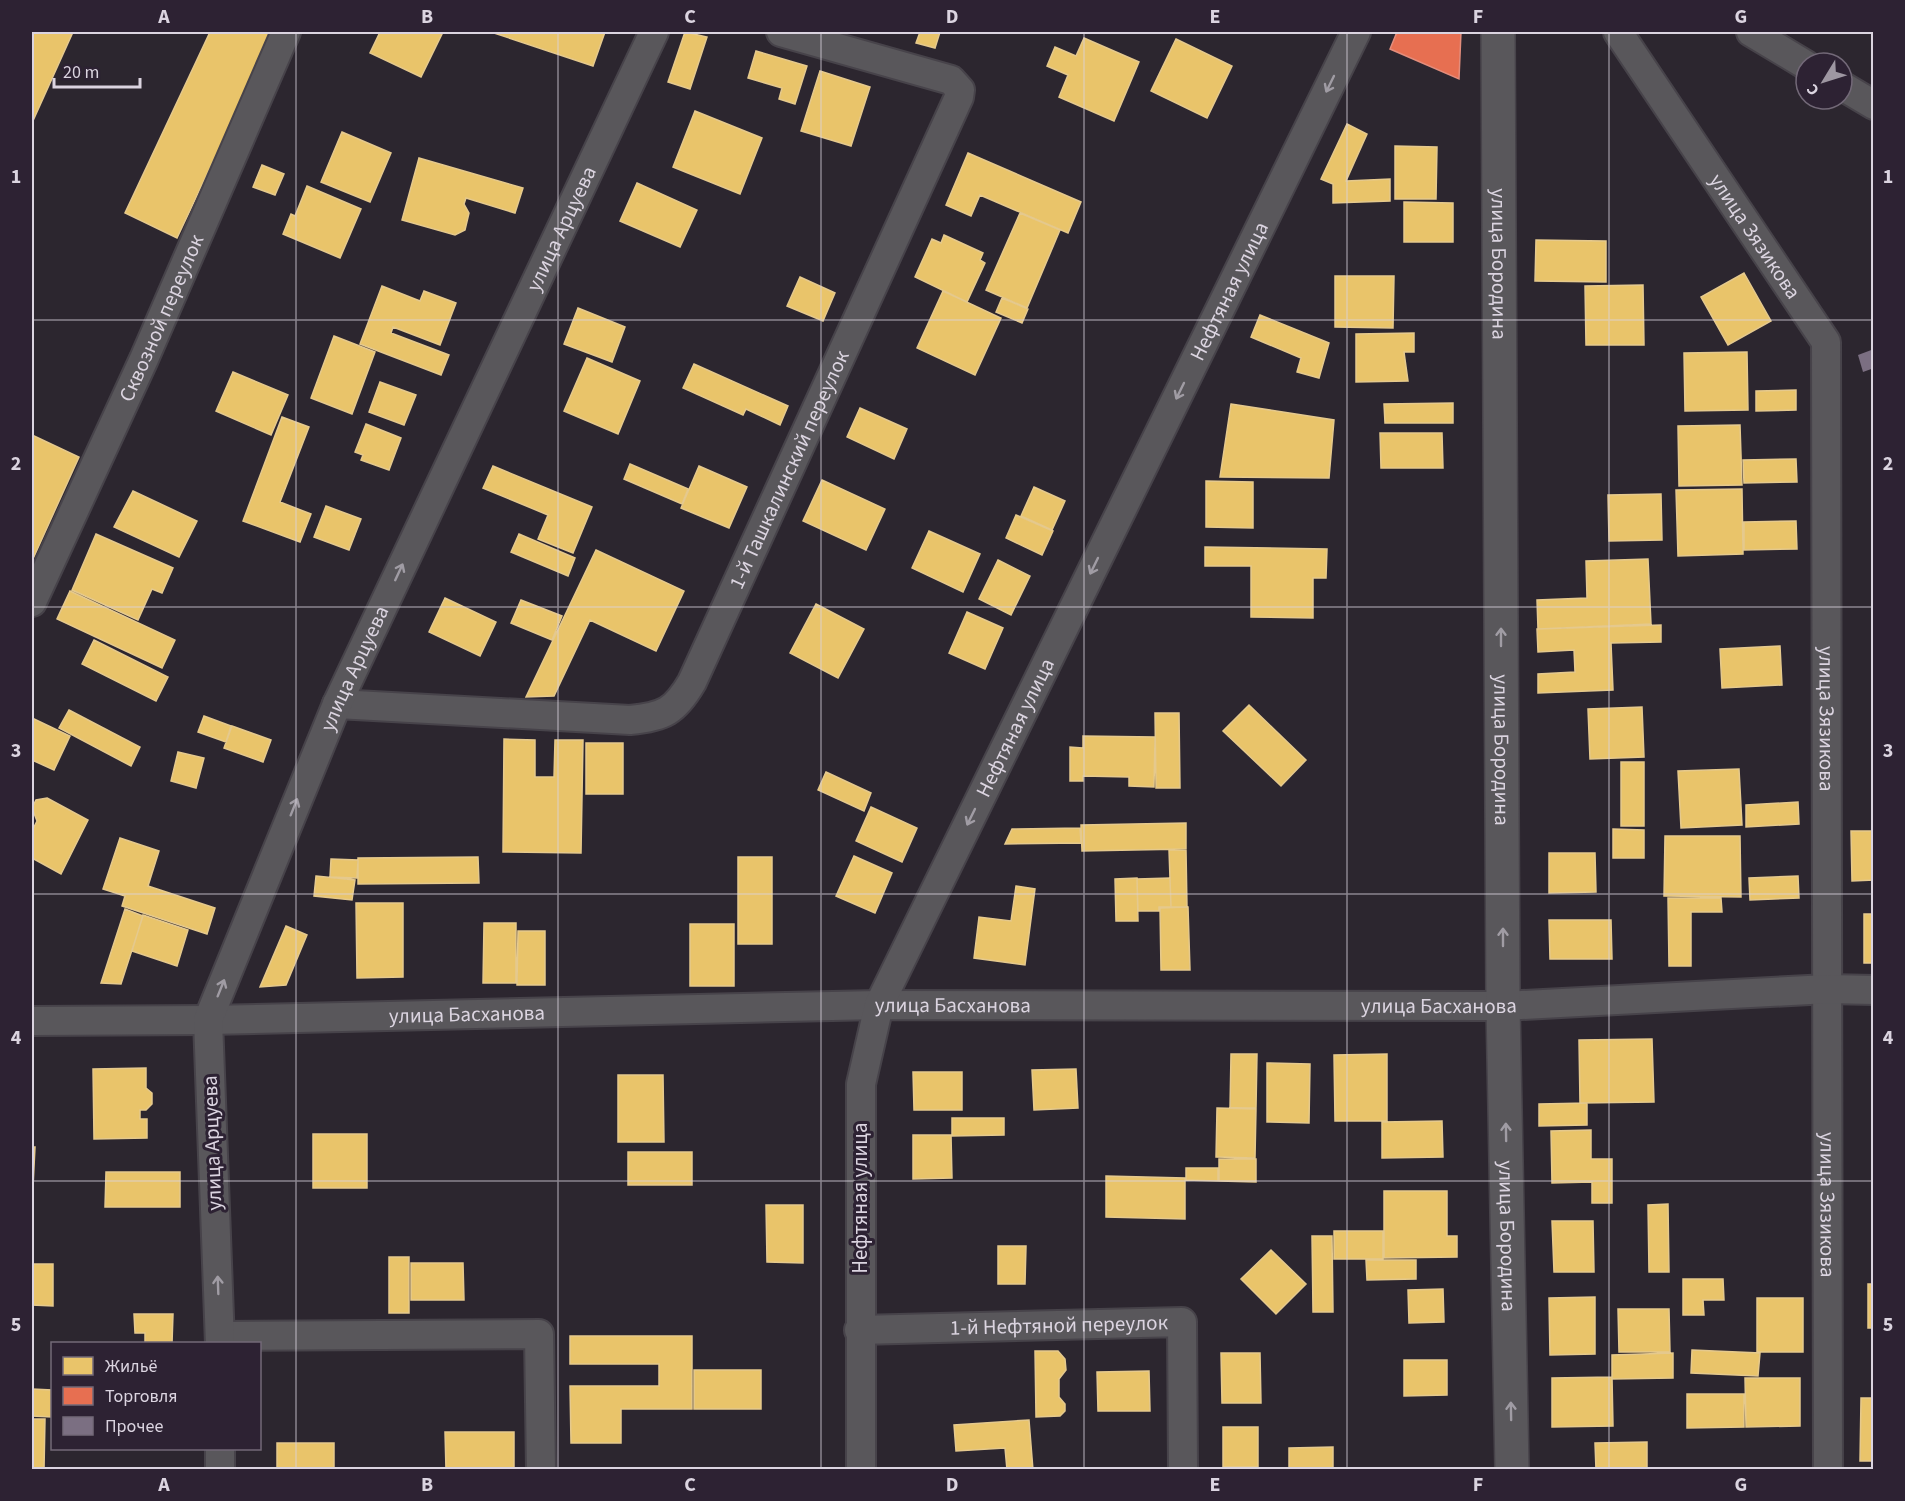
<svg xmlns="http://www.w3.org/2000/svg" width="1905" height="1501" font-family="'Source Sans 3',sans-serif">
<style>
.homes{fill:#e9c46a;stroke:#e5c98d;stroke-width:1.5}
.shops{fill:#e76f51;stroke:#e38d7c;stroke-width:1.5}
.building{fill:#7b6f82}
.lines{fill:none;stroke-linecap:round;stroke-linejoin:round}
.minor-casing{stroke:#47434a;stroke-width:32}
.tertiary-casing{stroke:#47434a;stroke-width:36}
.minor{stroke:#59575b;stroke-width:28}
.tertiary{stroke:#59575b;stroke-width:33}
.oneway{stroke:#a09ca4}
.grid{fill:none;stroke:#dbd4e0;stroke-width:1.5;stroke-opacity:0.55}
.labels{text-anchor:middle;stroke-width:6;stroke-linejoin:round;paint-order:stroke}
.street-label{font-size:21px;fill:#dbd4e0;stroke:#2d2233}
.neatline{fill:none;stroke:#dbd4e0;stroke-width:2}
.grid-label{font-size:20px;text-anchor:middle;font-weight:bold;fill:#dbd4e0}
</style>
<rect width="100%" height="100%" fill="#2c262f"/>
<!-- homes -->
<path class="homes" d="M32 32H73L32 123Z
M210 32H274L177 238 125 213Z
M380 32 386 33 443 32 421 77 370 53Z
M491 32H605L593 66Z
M685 32 707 37 690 89 668 82Z
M920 32H940L935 48 916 43Z
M1084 38 1139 62 1114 121 1059 97 1068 75 1047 66 1055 47 1076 56Z
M1176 39 1232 66 1207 118 1151 91Z
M756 51 807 66 795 104 779 99 782 88 748 78Z
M820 71 870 87 851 146 801 131Z
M695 111 762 138 740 194 673 167Z
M1347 124 1367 134 1346 181 1390 179V201L1333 203V184L1321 179Z
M342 132 391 153 370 202 321 182Z
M1395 146 1437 147 1436 199H1395Z
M968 153 1081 202 1068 233 980 195 971 216 946 205Z
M419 158 523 188 515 213 466 198 464 204 469 213 465 230 455 235 402 220Z
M262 165 284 174 275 195 253 187Z
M637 183 697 210 680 247 620 221Z
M307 186 361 209 340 258 283 234 291 214 295 216Z
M1404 202 1453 203V242H1404Z
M1020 213 1060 230 1027 308 986 290Z
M944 235 983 253 980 260 985 263 967 302 915 277 932 239 941 243Z
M1536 240 1606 241V282L1535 281Z
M1744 273 1771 321 1728 345 1701 297Z
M1335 276H1394L1393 328 1335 327Z
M800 277 835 293 823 321 787 306Z
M1643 285 1644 345H1586L1585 286Z
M382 286 420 301 424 291 456 303 440 345 393 327 391 333 449 355 441 375 360 344Z
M943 291 1001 318 975 375 917 348Z
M1002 298 1028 309 1022 323 996 312Z
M578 308 625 327 612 362 564 344Z
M1260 315 1329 343 1319 378 1297 372 1301 358 1251 337Z
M1414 333V352H1404L1408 381 1356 382V334Z
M334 336 375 352 352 414 311 398Z
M1747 352 1748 410 1685 411 1684 353Z
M587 358 640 381 618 434 564 411Z
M694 364 788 406 780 425 746 409 743 415 683 388Z
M233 372 288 395 271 435 216 411Z
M380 382 416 395 404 425 369 412Z
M1796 390V410L1756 411V391Z
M1453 403V423H1385L1384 404Z
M1231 404 1334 420 1329 478 1220 477Z
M860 408 907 429 894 459 847 437Z
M282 417 309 427 280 502 311 514 300 542 243 521Z
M366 424 401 438 389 470 361 460 363 455 355 452Z
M1740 425 1742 485 1679 486 1678 426Z
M1380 433H1442L1443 468H1381Z
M32 435 79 457 32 561Z
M1796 459 1797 482 1744 483 1743 460Z
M630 464 688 489 682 504 624 479Z
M493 466 592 507 573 553 538 539 548 515 483 488Z
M699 466 747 487 729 528 681 508Z
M822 480 885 509 866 550 803 521Z
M1206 481 1253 482V528L1206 527Z
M1034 487 1065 501 1052 530 1021 516Z
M1742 489 1743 554 1678 556 1676 490Z
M133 491 197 521 179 557 114 527Z
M1661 494 1662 540 1609 541 1608 495Z
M326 506 361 519 349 550 314 537Z
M1016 515 1053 531 1042 555 1006 538Z
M1796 521 1797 549 1744 550V522Z
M929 531 980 554 963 592 912 568Z
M96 534 173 568 162 593 152 589 138 620 72 590Z
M519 534 575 558 568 576 511 552Z
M1205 547 1327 549 1326 578H1313V618L1251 617V566H1205Z
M596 550 684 591 656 651 590 620 554 696 526 697Z
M1648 559 1651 624 1538 629 1537 600 1587 598 1586 561Z
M998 560 1030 576 1011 615 979 599Z
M70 591 175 640 162 668 57 619Z
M445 598 496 622 480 656 429 632Z
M521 600 562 616 552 640 511 623Z
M816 604 864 629 838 678 790 653Z
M967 612 1003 628 985 669 949 653Z
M1661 625V642L1611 643 1613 690 1538 693V674L1575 672 1574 650 1538 652 1537 629Z
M94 640 168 677 156 701 82 664Z
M1780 646 1782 685 1722 688 1720 649Z
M1249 705 1306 760 1281 786 1223 731Z
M1642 707 1644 757 1590 759 1588 709Z
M69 710 140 747 131 766 59 728Z
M1155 713H1179L1180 788H1156Z
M204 716 231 726 226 742 198 732Z
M32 718 70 736 54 770 32 760Z
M232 726 271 740 263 762 224 748Z
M1083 736 1155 737 1154 787 1129 786V777L1083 776V781H1070V747L1083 748Z
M504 739 535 740V777H554L555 740H583L581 853 503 852Z
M586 743H623V794H586Z
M178 752 204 758 196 788 171 781Z
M1621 762H1644V826H1621Z
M1739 769 1742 825 1681 828 1678 771Z
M826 772 871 793 864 811 818 790Z
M47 798 88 820 61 874 32 858V831L37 821 32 808 36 800Z
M1798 802 1799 824 1746 827V805Z
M871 807 917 828 902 862 856 841Z
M1186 823V849L1082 851 1081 825Z
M1080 828 1081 843 1005 844 1012 829Z
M1613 829 1644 830V858H1613Z
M1851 831H1874V880L1852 881Z
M1665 836H1740L1741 897 1664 896Z
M120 838 159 851 148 886 215 908 207 934 122 906 125 896 103 889Z
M1169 850H1186L1187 907H1171Z
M1549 853H1595L1596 892 1549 893Z
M854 856 892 873 875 913 836 896Z
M478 857 479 883 358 884V858Z
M738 857H772V944H738Z
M331 859 358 860 357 878 330 877Z
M316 876 355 880 352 900 314 896Z
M1798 876 1799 898 1750 900 1749 878Z
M1137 878 1138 921H1116L1115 879Z
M1170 878 1171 907H1159V911H1138L1137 879Z
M1016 886 1035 889 1025 965 974 958 979 917 1011 921Z
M1668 898H1721L1722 912H1691V966H1669Z
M356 903H403V977L357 978Z
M1188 907 1190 970H1161L1160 908Z
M125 909 143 916 121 984 101 983Z
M1864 914H1874V963H1864Z
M143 915 188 930 177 966 132 951Z
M1549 920H1611L1612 959H1550Z
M484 923H516V983H483Z
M690 924H734V986H690Z
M286 926 307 935 286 985 260 987Z
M518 931H545V985H517Z
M1652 1039 1654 1102 1580 1103 1579 1040Z
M1231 1054H1257L1256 1108H1230Z
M1387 1054V1121H1335L1334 1055Z
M1267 1063 1310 1064 1309 1123 1267 1122Z
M146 1068V1088L152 1093V1104L146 1110H140V1119H147V1138L94 1139 93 1069Z
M1076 1069 1078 1108 1034 1110 1032 1070Z
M913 1072H962V1110H914Z
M618 1075H663L664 1142H618Z
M1587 1103V1125L1539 1126V1104Z
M1217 1108 1256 1109 1255 1158 1216 1157Z
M952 1118H1004V1135L952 1136Z
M1442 1121 1443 1157 1382 1158V1122Z
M1591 1130V1159H1612V1203H1592V1182L1552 1183 1551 1131Z
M313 1134H367V1188H313Z
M913 1135H951L952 1178 913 1179Z
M32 1147H35L32 1207Z
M628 1152H692V1185H628Z
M1219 1159H1256V1182L1219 1181Z
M1186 1168H1218V1181L1186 1180Z
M106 1172H180V1207H105Z
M1106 1176 1185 1178V1219L1106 1217Z
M1384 1191H1447V1236H1457V1257L1384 1258Z
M1668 1204 1669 1272H1649L1648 1205Z
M766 1205H803V1263L767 1262Z
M1552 1221H1593L1594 1272H1554Z
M1334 1231H1383V1259H1334Z
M1312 1236H1332L1333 1312H1313Z
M998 1246H1026L1025 1284H998Z
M1271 1250 1306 1284 1276 1314 1241 1279Z
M389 1257H409V1313H389Z
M1366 1260H1416V1279L1367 1280Z
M411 1263H463L464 1300H411Z
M32 1264H53V1306L32 1305Z
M1683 1279H1723L1724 1300H1703L1704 1315H1683Z
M1868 1284H1874V1328H1868Z
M1443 1289 1444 1322 1409 1323 1408 1290Z
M1595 1297V1354L1550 1355 1549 1298Z
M1757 1298H1803V1352H1757Z
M1618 1309H1669L1670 1352H1619Z
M134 1314H173L172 1344H145V1333H135Z
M570 1336H692V1409H621V1443H571L570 1386H659V1364H570Z
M1692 1350 1760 1353 1758 1376 1691 1373Z
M1035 1351H1058L1065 1359 1066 1370 1059 1379V1397L1065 1404V1411L1060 1416 1036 1417Z
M1221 1353H1260L1261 1403H1222Z
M1673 1353V1378L1612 1379V1355Z
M1404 1360H1447V1395L1404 1396Z
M694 1370H761V1409H694Z
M1149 1371 1150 1411H1098L1097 1372Z
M1612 1377 1613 1426 1552 1427V1378Z
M1745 1378H1800V1426L1746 1427Z
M32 1389 52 1390V1417L32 1416Z
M1687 1394H1744V1427L1687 1428Z
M1861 1398H1874V1461H1860Z
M32 1419H45L44 1470H32Z
M1029 1420 1033 1470H1007L1005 1448 956 1451 954 1425Z
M1223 1427H1258V1467H1223Z
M445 1432H514V1470H446Z
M1647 1442V1470H1596L1595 1443Z
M277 1443H334V1470H277Z
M1333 1447V1470H1289V1448Z"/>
<!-- shops -->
<path class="shops" d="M1397 32H1461L1459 79 1390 49Z"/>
<!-- building -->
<path class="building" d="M1874 349V368L1863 372 1858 355Z"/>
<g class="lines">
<defs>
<g id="minor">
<path id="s1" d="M1618 32 1826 342 1828 1470"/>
<path d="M1751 32 1806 65"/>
<path d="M1842 86 1874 105"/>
<path id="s2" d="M32 602 144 359 286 32"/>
<path id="s3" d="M337 704 630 720C664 717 675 711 692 682L959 97 960 90 951 80 781 32"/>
<path id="s4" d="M32 1021 208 1020 879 1005 1503 1006 1828 989 1874 990"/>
<path id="s5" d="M859 1330 1182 1322 1183 1470"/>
<path d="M220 1336 539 1334 541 1470"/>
<path id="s6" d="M220 1344 208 1020 337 704 654 32"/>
<path d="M220 1470V1448"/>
<path id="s7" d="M861 1470V1084L879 1005 1356 32"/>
</g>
<g id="tertiary">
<path id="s8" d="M1498 32 1503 1006 1512 1470"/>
</g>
</defs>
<!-- minor casing -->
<use href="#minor" class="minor-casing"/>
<!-- tertiary casing -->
<use href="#tertiary" class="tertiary-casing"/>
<!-- minor -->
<use href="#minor" class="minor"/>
<!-- tertiary -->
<use href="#tertiary" class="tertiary"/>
</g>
<!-- one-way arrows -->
<defs><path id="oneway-shaft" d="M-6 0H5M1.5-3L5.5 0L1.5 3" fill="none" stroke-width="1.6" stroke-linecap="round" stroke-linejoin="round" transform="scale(1.5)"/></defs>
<g class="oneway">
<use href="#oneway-shaft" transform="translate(1330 84) rotate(116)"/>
<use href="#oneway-shaft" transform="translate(1180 391) rotate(116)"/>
<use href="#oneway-shaft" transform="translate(1094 566) rotate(116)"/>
<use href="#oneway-shaft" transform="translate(399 572) rotate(-65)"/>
<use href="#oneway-shaft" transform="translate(1501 637) rotate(-90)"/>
<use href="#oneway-shaft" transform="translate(294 807) rotate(-68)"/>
<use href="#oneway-shaft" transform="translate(971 817) rotate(116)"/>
<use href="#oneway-shaft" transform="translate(1503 937) rotate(-90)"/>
<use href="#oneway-shaft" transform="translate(221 988) rotate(-68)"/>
<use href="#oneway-shaft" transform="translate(1506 1132) rotate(-91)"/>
<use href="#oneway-shaft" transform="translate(218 1285) rotate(-92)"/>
<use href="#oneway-shaft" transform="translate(1511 1411) rotate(-91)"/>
</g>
<!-- grid -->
<path class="grid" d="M296 32V1470M558 32V1470M821 32V1470M1084 32V1470M1347 32V1470M1609 32V1470M32 320H1874M32 607H1874M32 894H1874M32 1181H1874"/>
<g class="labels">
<!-- street labels -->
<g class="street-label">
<text dy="7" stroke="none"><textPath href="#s6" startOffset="1191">улица Арцуева</textPath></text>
<text dy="7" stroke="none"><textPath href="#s1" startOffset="246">улица Зязикова</textPath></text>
<text dy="7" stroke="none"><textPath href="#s8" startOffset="232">улица Бородина</textPath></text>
<text dy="7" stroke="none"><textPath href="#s7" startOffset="1262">Нефтяная улица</textPath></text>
<text dy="7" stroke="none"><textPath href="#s2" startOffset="312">Сквозной переулок</textPath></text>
<text dy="7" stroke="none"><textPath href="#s3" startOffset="604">1-й Ташкалинский переулок</textPath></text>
<text dy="7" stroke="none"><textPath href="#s6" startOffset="705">улица Арцуева</textPath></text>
<text dy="7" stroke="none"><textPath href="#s1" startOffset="750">улица Зязикова</textPath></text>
<text dy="7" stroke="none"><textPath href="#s7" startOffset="776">Нефтяная улица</textPath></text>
<text dy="7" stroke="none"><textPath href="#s8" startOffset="718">улица Бородина</textPath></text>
<text dy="7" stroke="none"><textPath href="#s4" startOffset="921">улица Басханова</textPath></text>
<text dy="7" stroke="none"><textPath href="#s4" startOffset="1407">улица Басханова</textPath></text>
<text dy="7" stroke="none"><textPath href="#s4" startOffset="435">улица Басханова</textPath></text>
<text transform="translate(212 1143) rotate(-92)" y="7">улица Арцуева</text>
<text transform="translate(860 1198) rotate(-90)" y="7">Нефтяная улица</text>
<text dy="7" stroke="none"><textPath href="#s1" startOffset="1236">улица Зязикова</textPath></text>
<text dy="7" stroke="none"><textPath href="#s8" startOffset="1204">улица Бородина</textPath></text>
<text dy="7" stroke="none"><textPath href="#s5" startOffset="200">1-й Нефтяной переулок</textPath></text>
</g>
</g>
<!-- border -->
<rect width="1905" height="1501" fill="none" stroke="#2d2233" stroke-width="66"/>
<!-- legend -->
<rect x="51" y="1342" width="210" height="108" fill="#2d2233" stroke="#736978" stroke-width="1.5"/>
<rect x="63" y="1357" width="30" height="18" fill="#e9c46a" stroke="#736978" stroke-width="1.5"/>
<text x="105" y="1372" font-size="18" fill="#dbd4e0">Жильё</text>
<rect x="63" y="1387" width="30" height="18" fill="#e76f51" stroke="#736978" stroke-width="1.5"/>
<text x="105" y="1402" font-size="18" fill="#dbd4e0">Торговля</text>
<rect x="63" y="1417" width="30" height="18" fill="#7b6f82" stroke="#736978" stroke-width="1.5"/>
<text x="105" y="1432" font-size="18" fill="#dbd4e0">Прочее</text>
<!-- north arrow -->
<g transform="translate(1824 81) rotate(232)"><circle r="28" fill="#2d2233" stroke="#736978" stroke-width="1.5"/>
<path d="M0-4.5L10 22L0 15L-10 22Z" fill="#9e97a2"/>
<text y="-9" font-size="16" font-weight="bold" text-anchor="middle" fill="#dbd4e0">С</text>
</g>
<!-- scale -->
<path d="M54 78v9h86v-9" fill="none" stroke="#dbd4e0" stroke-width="3"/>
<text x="63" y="78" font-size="18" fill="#dbd4e0" stroke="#2d2233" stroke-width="4.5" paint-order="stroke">20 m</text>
<rect x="33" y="33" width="1839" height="1435" class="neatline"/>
<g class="grid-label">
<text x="164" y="23">A</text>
<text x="427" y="23">B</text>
<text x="690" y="23">C</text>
<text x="952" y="23">D</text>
<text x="1215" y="23">E</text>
<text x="1478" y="23">F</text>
<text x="1741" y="23">G</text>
<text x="16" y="183">1</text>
<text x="1888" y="183">1</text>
<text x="16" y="470">2</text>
<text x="1888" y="470">2</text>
<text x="16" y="757">3</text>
<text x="1888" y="757">3</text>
<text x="16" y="1044">4</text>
<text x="1888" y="1044">4</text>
<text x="16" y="1331">5</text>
<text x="1888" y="1331">5</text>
<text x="164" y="1491">A</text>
<text x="427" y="1491">B</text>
<text x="690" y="1491">C</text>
<text x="952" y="1491">D</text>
<text x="1215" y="1491">E</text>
<text x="1478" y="1491">F</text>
<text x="1741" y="1491">G</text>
</g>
</svg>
